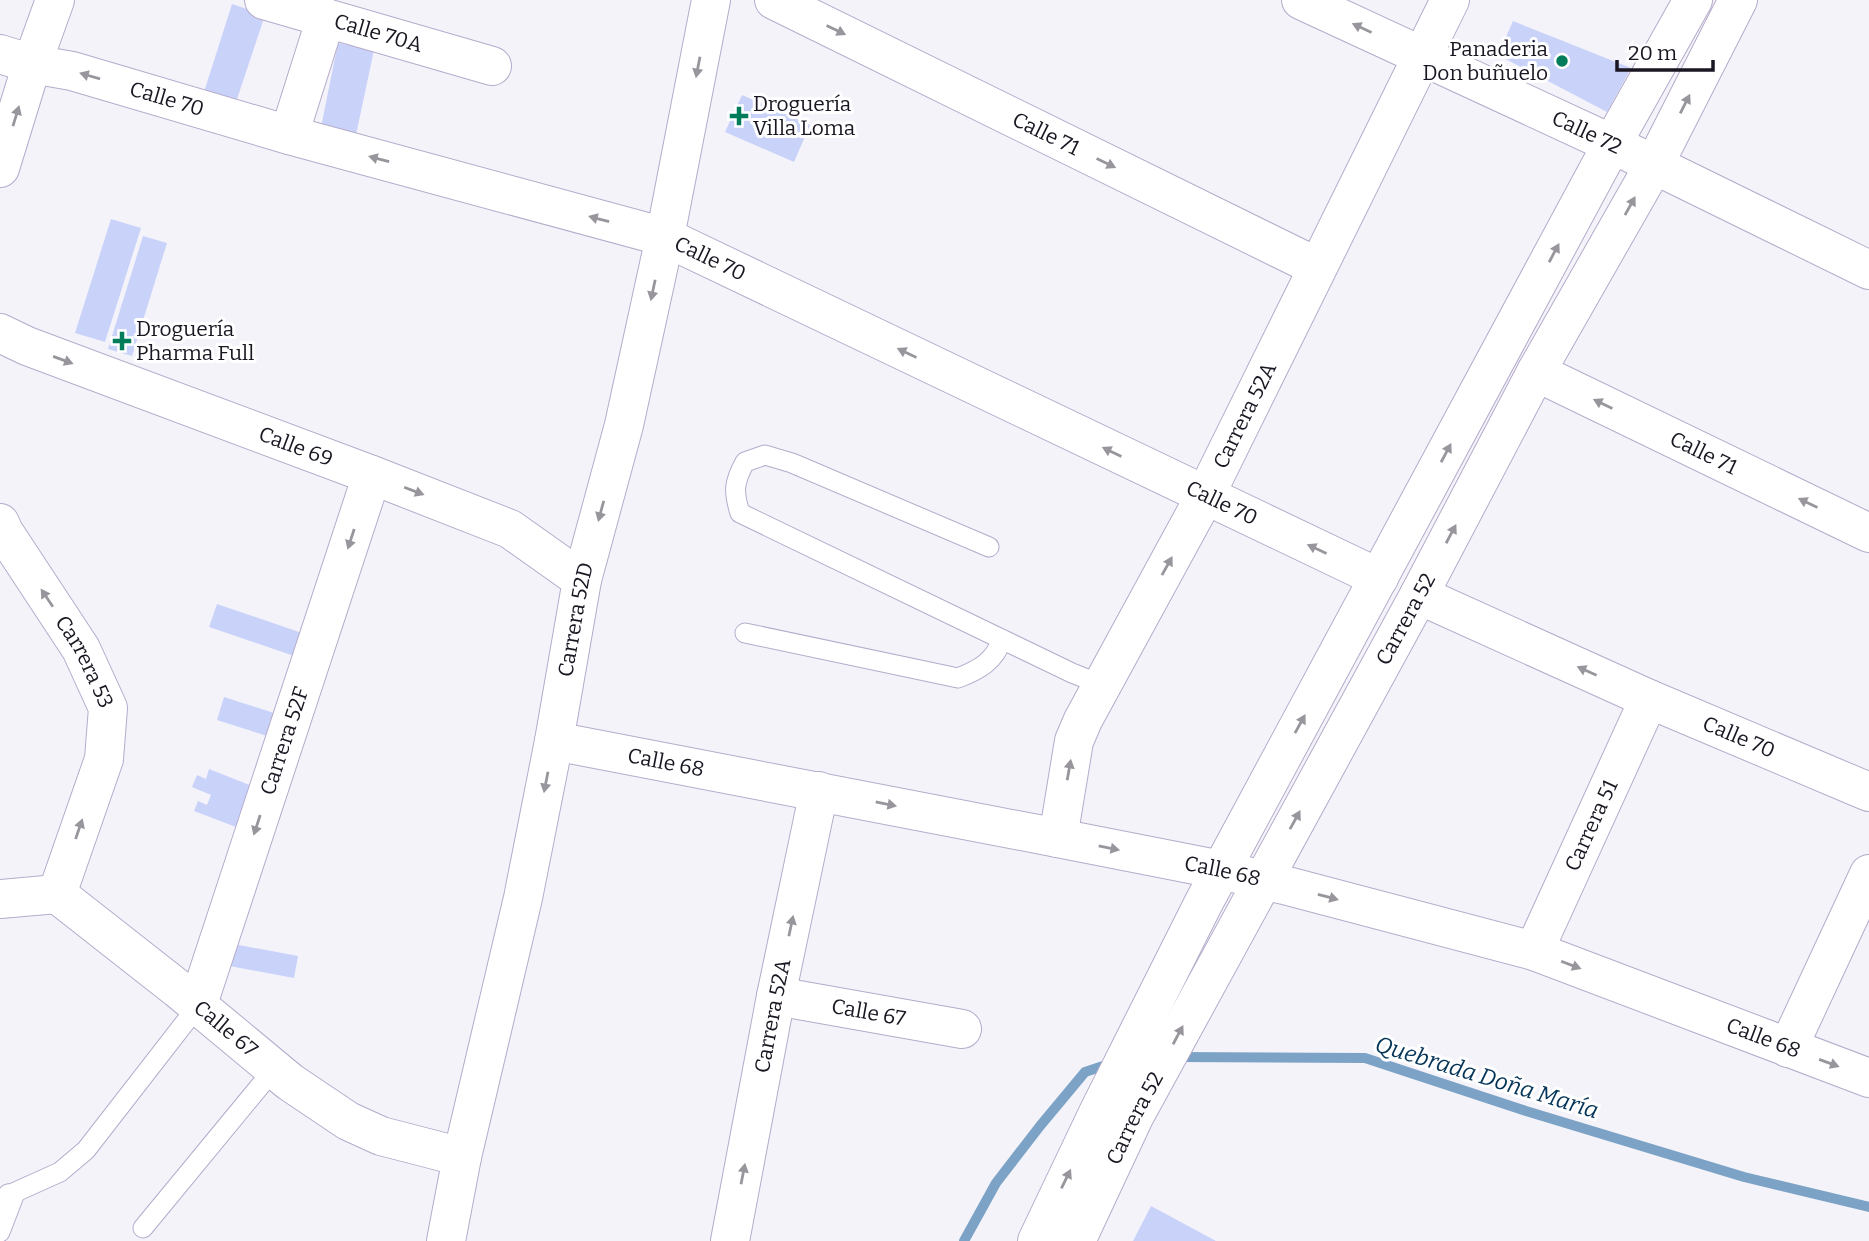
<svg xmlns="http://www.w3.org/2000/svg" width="1869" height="1241" font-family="Bitter,serif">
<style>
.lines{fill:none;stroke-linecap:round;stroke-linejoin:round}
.stream{stroke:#7ca3c6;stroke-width:10}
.building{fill:#c9d3f9}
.service-casing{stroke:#b5abcb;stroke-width:21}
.minor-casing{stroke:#b5abcb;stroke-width:40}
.tertiary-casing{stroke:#b5abcb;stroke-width:40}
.primary-casing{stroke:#b5abcb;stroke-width:40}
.service{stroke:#fff;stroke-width:19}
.minor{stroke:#fff;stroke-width:38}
.tertiary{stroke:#fff;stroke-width:38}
.primary{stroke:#fff;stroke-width:38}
.oneway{fill:#98969c}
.poi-dot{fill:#007c5a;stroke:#fff;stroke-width:2.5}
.labels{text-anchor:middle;stroke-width:6;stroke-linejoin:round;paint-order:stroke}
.street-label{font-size:21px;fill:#1a1622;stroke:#fff}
.poi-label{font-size:21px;fill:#1a1622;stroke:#fff;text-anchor:start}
.water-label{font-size:23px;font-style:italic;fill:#033356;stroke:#fff}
</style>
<rect width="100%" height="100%" fill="#f5f3fa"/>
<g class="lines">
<!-- stream -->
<path class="stream" d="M1176 1057 1365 1058 1526 1111 1744 1177 1869 1207
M964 1241 996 1183 1040 1126 1085 1072 1109 1064"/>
</g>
<!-- building -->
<path class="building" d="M232 4 265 15 236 102 204 92Z
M1513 21 1631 68 1607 112 1498 55Z
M338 43 374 50 356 135 321 127Z
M742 95 810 125 794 162 725 132Z
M111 219 141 228 105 342 75 333Z
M143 236 167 243 132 356 108 349Z
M217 604 302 633 294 656 209 627Z
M224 697 274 713 267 736 217 720Z
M209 769 257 788 244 808 236 827 194 811 198 801 207 805 211 795 192 787 197 775 206 779Z
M228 943 298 956 294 978 224 965Z
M1151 1206 1216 1241H1133Z"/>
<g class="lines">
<defs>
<path id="service" d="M989 547 792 463 765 455 745 462C734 482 733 491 740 513L1072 673 1102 685
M745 633 958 678C979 670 995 661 1002 639
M0 1199 60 1172 86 1150 197 1007
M143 1228 274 1069
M0 1232 15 1193 8 1194"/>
<g id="minor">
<path id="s1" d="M264 0 492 66"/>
<path id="s2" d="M774 0 1317 267"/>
<path id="s3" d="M0 54 32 64 72 71 289 135 665 237 1379 578"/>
<path d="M289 135 326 18"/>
<path d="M0 168 32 64 55 0"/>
<path id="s4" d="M0 333 27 346 372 475 510 529 582 580"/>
<path id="s5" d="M1536 372 1869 533"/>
<path id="s6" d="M0 523 4 532 81 649 108 708 104 759 57 894"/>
<path id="s7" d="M1419 595 1649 699 1869 792"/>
<path id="s8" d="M554 741 1058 838 1221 870 1284 885 1534 951 1869 1078"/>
<path id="s9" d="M1058 838 1074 741 1083 720 1205 496 1450 0"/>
<path id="s10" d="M0 899 57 894 178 989 290 1082 348 1121 381 1136 462 1157"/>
<path id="s11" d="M1534 951 1649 699"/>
<path id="s12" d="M776 996 962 1029"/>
<path id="s13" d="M197 1007 372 475"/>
<path d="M1788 1048 1869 874"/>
<path id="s14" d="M730 1241 776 996 819 791"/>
</g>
<g id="tertiary">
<path id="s15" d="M1301 0 1612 144 1869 270"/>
</g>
<g id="primary">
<path id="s16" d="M446 1241 462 1157 523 898 554 741 582 580 624 425 665 237 711 0"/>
<path d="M1037 1241 1098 1113 1204 902 1612 144 1693 0"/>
<path id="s17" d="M1076 1241 1134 1117 1419 595 1536 372 1654 165 1738 0"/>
</g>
</defs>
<!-- service casing -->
<use href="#service" class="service-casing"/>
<!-- minor casing -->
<use href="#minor" class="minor-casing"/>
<!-- tertiary casing -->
<use href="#tertiary" class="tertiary-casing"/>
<!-- primary casing -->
<use href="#primary" class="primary-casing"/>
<!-- service -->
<use href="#service" class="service"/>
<!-- minor -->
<use href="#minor" class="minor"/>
<!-- tertiary -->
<use href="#tertiary" class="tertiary"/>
<!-- primary -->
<use href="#primary" class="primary"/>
</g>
<!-- one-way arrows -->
<defs><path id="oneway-solid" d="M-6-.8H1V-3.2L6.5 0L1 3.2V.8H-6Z" transform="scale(1.75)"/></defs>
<g class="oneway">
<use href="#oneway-solid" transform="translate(1362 28) rotate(-155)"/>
<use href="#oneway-solid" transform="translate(836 30) rotate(26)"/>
<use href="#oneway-solid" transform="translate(698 67) rotate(101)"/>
<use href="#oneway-solid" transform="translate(90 76) rotate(-164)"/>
<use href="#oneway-solid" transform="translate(1685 104) rotate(-63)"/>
<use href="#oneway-solid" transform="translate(16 116) rotate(-73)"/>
<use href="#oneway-solid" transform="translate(379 159) rotate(-165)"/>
<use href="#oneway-solid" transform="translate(1106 163) rotate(26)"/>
<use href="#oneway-solid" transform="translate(1630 206) rotate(-61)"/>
<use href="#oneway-solid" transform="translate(599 219) rotate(-165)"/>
<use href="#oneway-solid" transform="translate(1554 253) rotate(-62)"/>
<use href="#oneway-solid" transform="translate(653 290) rotate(102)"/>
<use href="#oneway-solid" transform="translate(907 353) rotate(-154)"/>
<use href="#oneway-solid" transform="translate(63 360) rotate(20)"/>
<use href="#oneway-solid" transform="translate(1603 404) rotate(-154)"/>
<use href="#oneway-solid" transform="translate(1112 452) rotate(-154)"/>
<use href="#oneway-solid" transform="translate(1446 453) rotate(-62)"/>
<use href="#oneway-solid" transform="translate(414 491) rotate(21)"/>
<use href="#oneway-solid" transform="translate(1808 503) rotate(-154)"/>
<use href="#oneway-solid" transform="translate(601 511) rotate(105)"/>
<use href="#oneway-solid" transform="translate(1451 534) rotate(-62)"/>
<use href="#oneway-solid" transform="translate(351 539) rotate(108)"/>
<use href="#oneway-solid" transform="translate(1317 549) rotate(-155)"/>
<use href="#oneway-solid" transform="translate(1167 566) rotate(-61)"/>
<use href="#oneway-solid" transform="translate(47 598) rotate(-124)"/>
<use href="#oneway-solid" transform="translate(1587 671) rotate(-156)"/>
<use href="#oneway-solid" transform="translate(1300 724) rotate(-61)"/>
<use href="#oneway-solid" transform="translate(1069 770) rotate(-80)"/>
<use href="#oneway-solid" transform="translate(546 782) rotate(101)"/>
<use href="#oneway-solid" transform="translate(886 804) rotate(11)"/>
<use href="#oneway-solid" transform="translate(1295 820) rotate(-61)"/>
<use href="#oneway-solid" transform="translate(257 825) rotate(108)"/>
<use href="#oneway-solid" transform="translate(79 829) rotate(-71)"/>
<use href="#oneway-solid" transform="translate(1109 848) rotate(11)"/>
<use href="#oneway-solid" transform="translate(1328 897) rotate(15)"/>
<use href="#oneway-solid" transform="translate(791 926) rotate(-78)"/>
<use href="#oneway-solid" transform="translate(1571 965) rotate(21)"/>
<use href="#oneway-solid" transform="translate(1178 1035) rotate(-62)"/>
<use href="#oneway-solid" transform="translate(1829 1063) rotate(20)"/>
<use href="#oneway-solid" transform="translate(743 1174) rotate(-79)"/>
<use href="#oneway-solid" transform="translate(1066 1179) rotate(-64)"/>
</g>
<!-- markers -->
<g class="poi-dot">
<circle cx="1562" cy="61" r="7"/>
<path d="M735.5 105.5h7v7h7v7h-7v7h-7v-7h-7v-7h7z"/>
<path d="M118.5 330.5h7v7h7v7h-7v7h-7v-7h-7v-7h7z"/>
</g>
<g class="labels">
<!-- street labels -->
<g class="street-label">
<text dy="7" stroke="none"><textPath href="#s1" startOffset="119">Calle 70A</textPath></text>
<text dy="7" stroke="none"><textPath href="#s3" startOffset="173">Calle 70</textPath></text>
<text dy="7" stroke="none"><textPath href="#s15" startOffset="315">Calle 72</textPath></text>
<text dy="7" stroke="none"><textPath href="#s2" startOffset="303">Calle 71</textPath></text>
<text dy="7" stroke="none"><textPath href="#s3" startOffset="740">Calle 70</textPath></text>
<text dy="7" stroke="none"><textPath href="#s9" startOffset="466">Carrera 52A</textPath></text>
<text dy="7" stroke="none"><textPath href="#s4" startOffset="317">Calle 69</textPath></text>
<text dy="7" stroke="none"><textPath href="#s5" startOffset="186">Calle 71</textPath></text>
<text dy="7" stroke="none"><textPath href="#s3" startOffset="1307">Calle 70</textPath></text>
<text dy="7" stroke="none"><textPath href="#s17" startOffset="704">Carrera 52</textPath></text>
<text dy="7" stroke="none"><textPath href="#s16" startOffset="635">Carrera 52D</textPath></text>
<text dy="7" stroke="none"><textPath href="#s6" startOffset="163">Carrera 53</textPath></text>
<text dy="7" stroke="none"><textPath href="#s7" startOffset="350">Calle 70</textPath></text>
<text dy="7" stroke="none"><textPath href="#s13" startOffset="280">Carrera 52F</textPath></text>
<text dy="7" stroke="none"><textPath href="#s8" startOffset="114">Calle 68</textPath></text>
<text dy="7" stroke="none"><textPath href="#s11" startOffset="138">Carrera 51</textPath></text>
<text dy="7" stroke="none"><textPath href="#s8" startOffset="681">Calle 68</textPath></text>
<text dy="7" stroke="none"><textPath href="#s12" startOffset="94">Calle 67</textPath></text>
<text dy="7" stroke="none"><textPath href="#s14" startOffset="229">Carrera 52A</textPath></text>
<text dy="7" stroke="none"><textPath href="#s10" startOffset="273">Calle 67</textPath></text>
<text dy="7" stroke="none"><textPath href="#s8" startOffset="1248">Calle 68</textPath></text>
<text dy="7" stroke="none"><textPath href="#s17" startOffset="136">Carrera 52</textPath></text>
</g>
<!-- poi labels -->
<g class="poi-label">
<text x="1548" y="56" text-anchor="end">Panaderia<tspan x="1548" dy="24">Don buñuelo</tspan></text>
<text x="753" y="111">Droguería<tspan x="753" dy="24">Villa Loma</tspan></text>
<text x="136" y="336">Droguería<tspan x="136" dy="24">Pharma Full</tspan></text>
</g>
<!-- water labels -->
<g class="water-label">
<text transform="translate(1487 1077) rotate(17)" y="8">Quebrada Doña María</text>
</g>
</g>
<!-- scale -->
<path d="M1617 60v10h96v-10" fill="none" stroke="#1a1622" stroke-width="3.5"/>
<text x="1628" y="60" font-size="21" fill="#1a1622" stroke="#ffffff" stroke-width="5" paint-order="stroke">20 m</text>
</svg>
